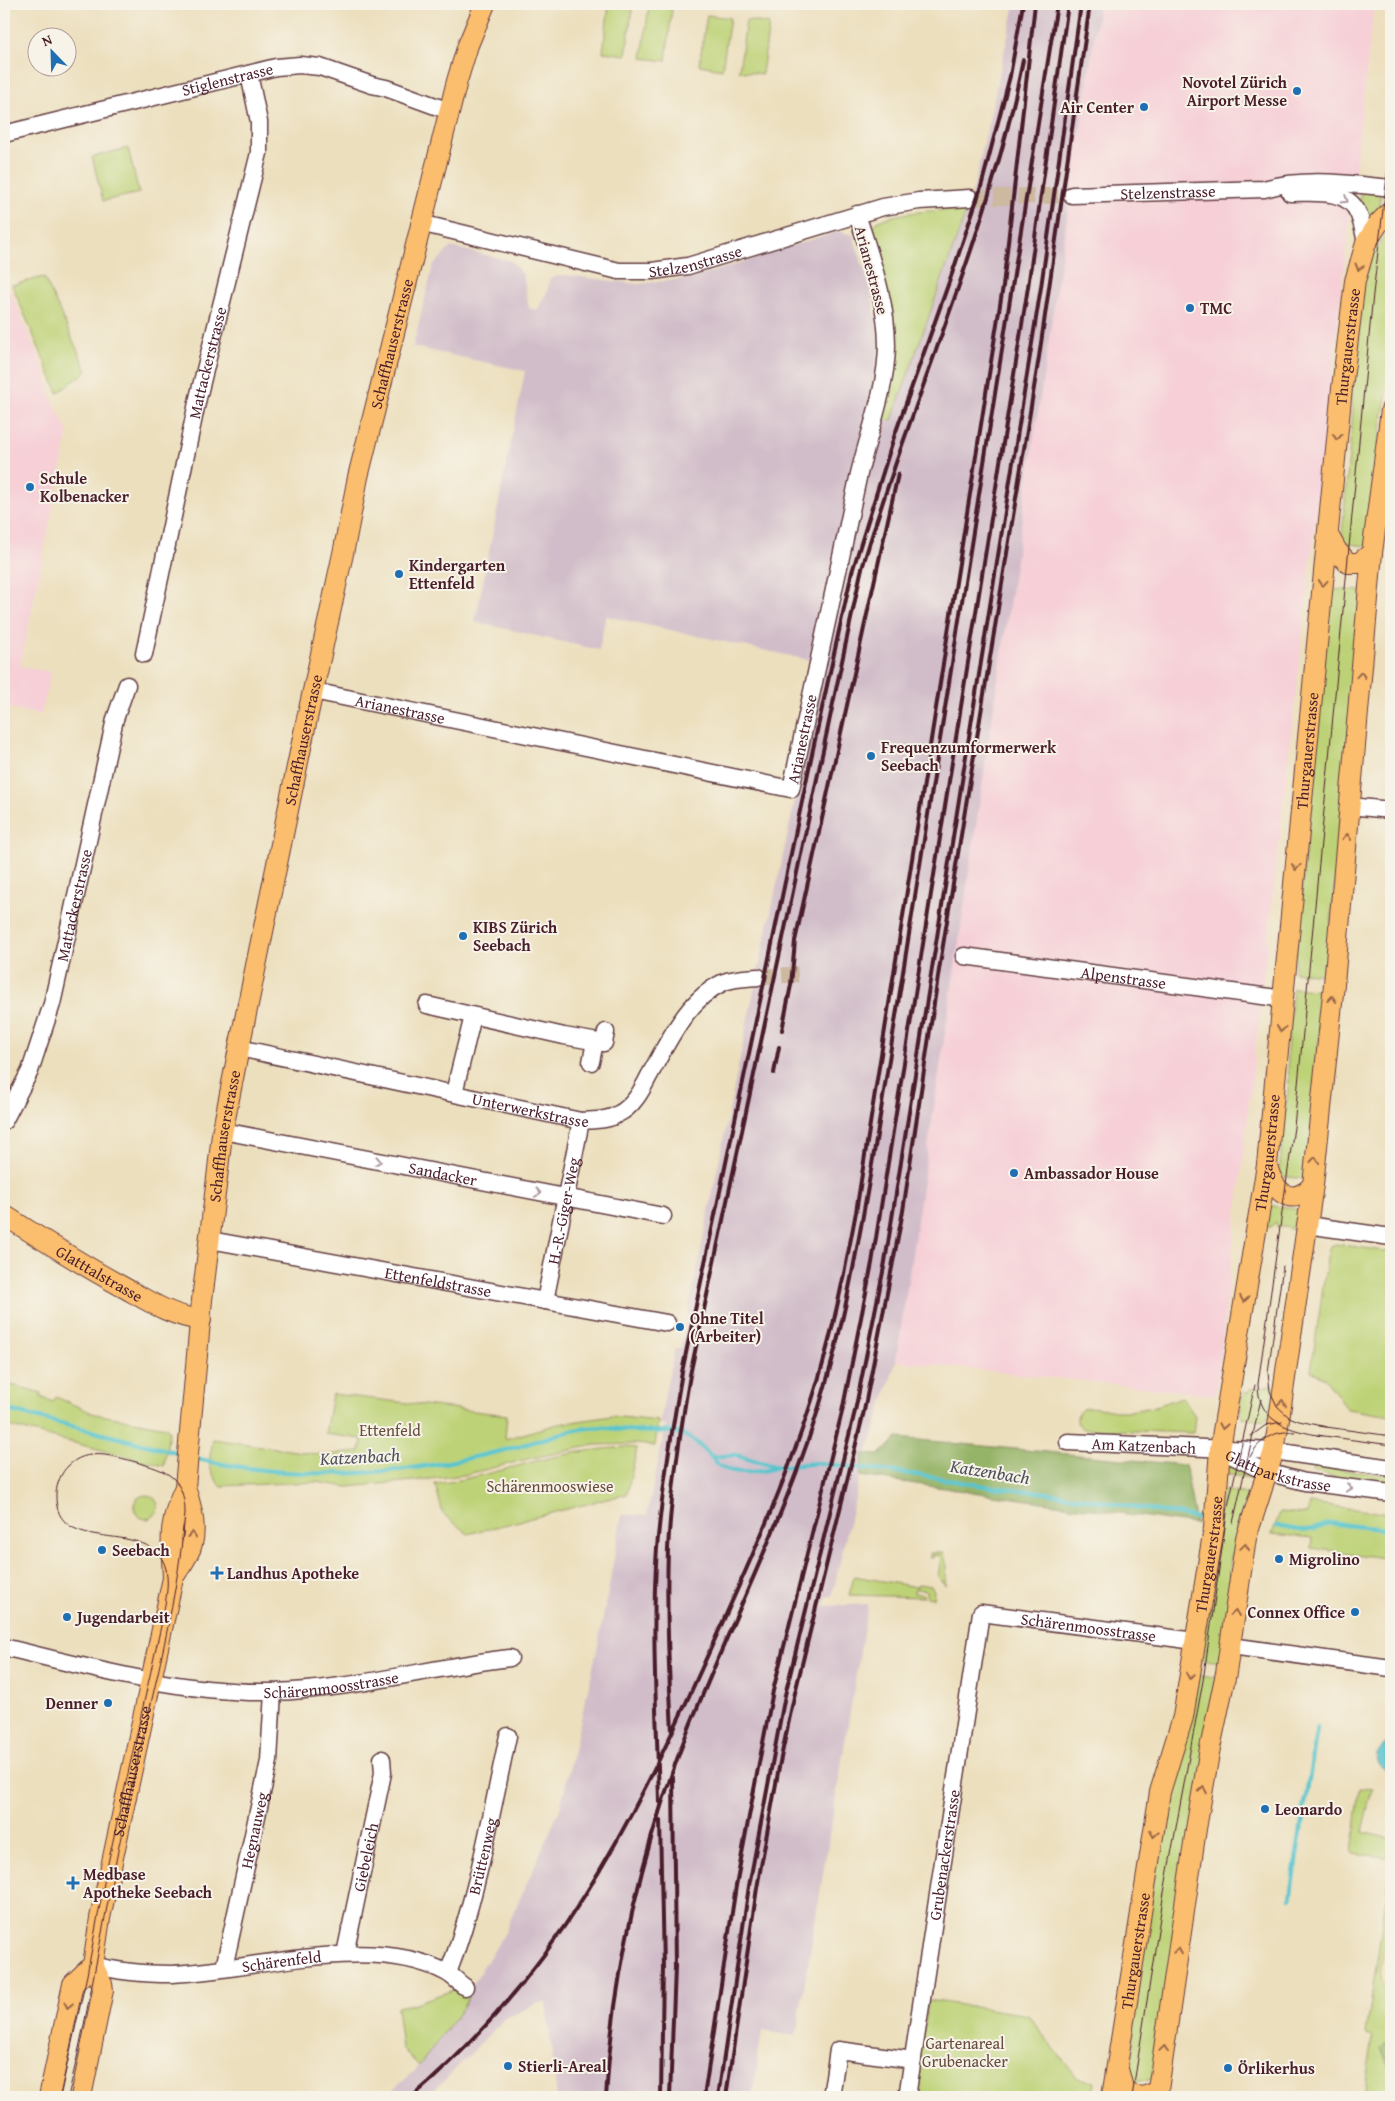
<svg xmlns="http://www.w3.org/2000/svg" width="1395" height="2101" font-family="'Gentium Book Plus',serif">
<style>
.built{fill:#f6cfd7}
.industrial{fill:#d1bdc9}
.green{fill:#bdd276;stroke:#847850}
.forest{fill:#96b467;stroke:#706a49}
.sand{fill:#eeda9e;stroke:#9c7c64}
.water{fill:#57c4cd;stroke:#50727c}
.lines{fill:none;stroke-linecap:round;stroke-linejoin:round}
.stream{stroke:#57c4cd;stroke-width:4.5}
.minor-tunnel{stroke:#ccb9a0;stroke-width:16;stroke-dasharray:16 8;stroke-linecap:butt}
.minor-casing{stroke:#623c41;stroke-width:19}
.major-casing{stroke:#623c41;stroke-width:22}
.minor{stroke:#fff;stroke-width:16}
.major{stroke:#fbbd6e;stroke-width:20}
.tram{stroke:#4a1f2b;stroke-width:1}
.rail{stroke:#4a1f2b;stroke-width:4}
.oneway{stroke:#ae9aa0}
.oneway2{stroke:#9a6649}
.poi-dot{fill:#1f6fb2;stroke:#f7f3e8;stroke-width:2}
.labels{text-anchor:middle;stroke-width:4;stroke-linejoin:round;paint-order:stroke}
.street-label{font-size:16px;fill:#4a1f2b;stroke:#f7f3e8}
.poi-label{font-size:16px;font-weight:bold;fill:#4a1f2b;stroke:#f7f3e8;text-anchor:start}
.park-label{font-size:16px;fill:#674c3e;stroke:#f7f3e8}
.water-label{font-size:18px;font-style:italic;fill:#4e515c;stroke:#f7f3e8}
</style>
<rect width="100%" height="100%" fill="#f7f3e8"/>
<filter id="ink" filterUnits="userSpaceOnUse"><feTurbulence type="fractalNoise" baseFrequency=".02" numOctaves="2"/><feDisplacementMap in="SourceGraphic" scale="10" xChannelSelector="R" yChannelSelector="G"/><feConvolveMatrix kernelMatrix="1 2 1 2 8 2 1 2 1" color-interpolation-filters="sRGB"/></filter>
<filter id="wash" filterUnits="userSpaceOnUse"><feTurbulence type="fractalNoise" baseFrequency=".0096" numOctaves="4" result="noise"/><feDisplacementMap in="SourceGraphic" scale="20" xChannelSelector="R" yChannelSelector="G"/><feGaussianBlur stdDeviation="1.12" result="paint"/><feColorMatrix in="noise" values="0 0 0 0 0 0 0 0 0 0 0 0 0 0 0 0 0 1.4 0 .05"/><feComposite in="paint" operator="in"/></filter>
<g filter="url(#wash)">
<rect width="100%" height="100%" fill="#ecdfbd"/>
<!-- built -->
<path class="built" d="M1099 4H1374L1216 1395 896 1361Z
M8 286 43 368 51 396 68 434 20 666 51 672 41 715 4 707V287Z"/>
<!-- industrial -->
<path class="industrial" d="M1015 4H1099L896 1361 860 1476 832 1596 826 1597 824 1606 868 1604 796 2036 762 2031 752 2097H557L546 2003H538L504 2019 440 2085 425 2097H384L414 2072 464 2006 473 1984 504 1934 560 1809 597 1650 622 1515H647L666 1425 660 1424 666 1388 675 1348H681L750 1009 863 485 882 421 967 209 974 187Z
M838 231 853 235 869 284 879 332 877 368 813 661 606 616 599 650 475 622 525 371 413 347 433 266 451 247 511 261 523 275 529 308 537 310 547 292 550 278 565 275 638 284 693 278Z"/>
<!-- green -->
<path class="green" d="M609 4H633L626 55 603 52Z
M649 6 672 9 666 61 642 58Z
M707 15 730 18 722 69 699 65Z
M746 20 769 24 762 74 739 71Z
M128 148 139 193 103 201 92 157Z
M1362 189 1381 192 1378 213 1369 224 1359 203Z
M967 209 892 420 882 421V276L873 226C882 211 949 210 967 209Z
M1391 225V374L1383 413 1366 546 1343 543 1342 535 1353 409 1351 387 1363 284 1373 253Z
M44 277 87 371 58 393 12 285Z
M1330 589 1362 591 1326 975 1294 972Z
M1293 988 1324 991 1306 1179 1279 1176V1172L1289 1080 1287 1050Z
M1267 1205 1302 1210 1297 1225H1295L1294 1230 1285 1227H1277L1276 1222 1270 1227 1264 1226Z
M1336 1244 1391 1252V1416L1347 1409 1325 1378 1311 1371 1328 1252 1330 1246Z
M4 1383 42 1393 41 1397 53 1402 56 1397 95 1414 166 1427 169 1431 164 1466 4 1425Z
M1273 1385 1274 1388 1271 1412 1265 1421 1242 1418 1240 1404 1243 1390 1247 1394 1250 1389Z
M332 1394 507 1415 505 1439 558 1424 612 1416 658 1421 655 1446 637 1444 595 1445 528 1459 464 1475 413 1481 348 1487 316 1482 220 1486C206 1465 209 1463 213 1439L323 1455 360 1452 362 1439 325 1434Z
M1182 1397 1195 1416 1193 1433 1084 1429C1077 1425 1075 1419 1079 1412 1088 1403 1105 1410 1117 1411 1140 1412 1161 1405 1182 1397Z
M626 1447 637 1448 627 1494 468 1534 443 1514 435 1484C474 1479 511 1467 549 1458 574 1452 600 1449 626 1447Z
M1227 1466 1251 1473 1250 1478 1224 1474Z
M1313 1466 1391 1476V1487L1348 1481 1312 1471Z
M1223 1490 1247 1494 1236 1532 1230 1564 1231 1597 1221 1662 1199 1659Z
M134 1507a12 12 0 1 1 24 0a12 12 0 1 1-24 0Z
M1310 1503 1391 1514V1559L1311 1548 1312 1538 1272 1534 1280 1512 1307 1514Z
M930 1553H944L947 1567 945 1585 938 1577 941 1556 934 1555 933 1558 930 1557Z
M854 1576 917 1587 918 1584 931 1586 934 1591 933 1598 926 1597V1590L915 1589 914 1593 923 1594V1597L849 1595Z
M1197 1674 1218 1678 1153 2078 1129 2084 1134 2044 1133 2021 1161 1829Z
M1360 1788 1372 1789 1362 1832 1391 1839V1858L1352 1853Z
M1389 1877H1391V2097H1364L1373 2037 1366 2035Z
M459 1988 469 1994 464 2006 419 2066 402 2048 397 2007 413 2004Z
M928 2000 1028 2015 1077 2078 1094 2081 1092 2097H912Z"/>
<!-- forest -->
<path class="forest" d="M898 1438 1185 1465 1196 1524 860 1476 863 1454 879 1455Z
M1391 2038V2071L1381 2048Z"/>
<!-- sand -->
<path class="sand" d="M1391 1933V1992C1370 1980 1383 1951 1391 1933Z"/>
<!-- water -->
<path class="water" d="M1385 1744H1391V1770C1381 1770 1376 1763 1377 1753Z"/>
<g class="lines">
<!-- stream -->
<path class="stream" d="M4 1409 182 1454
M712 1457C714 1460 717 1464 720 1466 734 1475 762 1473 777 1467
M194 1458C260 1474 329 1477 397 1470 432 1466 467 1459 501 1451 528 1445 554 1434 581 1429 600 1425 619 1430 637 1431 677 1433 682 1426 712 1457L735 1455 777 1467 818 1463 919 1475 991 1487 1057 1494 1199 1518
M1277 1526C1296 1530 1311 1534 1328 1523L1391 1530
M1290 1899 1317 1728"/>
</g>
</g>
<g filter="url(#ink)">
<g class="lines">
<!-- minor-tunnel -->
<path class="minor-tunnel" d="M970 198 1072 195
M758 977 802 974"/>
<defs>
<g id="minor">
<path id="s1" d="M4 134 276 67 300 65 320 67 372 85 386 88 449 111"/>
<path d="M1290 193C1313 193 1347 188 1358 213 1362 222 1364 233 1366 243"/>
<path id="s2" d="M1072 195 1264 189C1307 177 1348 184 1391 188"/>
<path id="s3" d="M420 223 619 271H652L688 266 883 207 919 201 970 198"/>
<path id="s4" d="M144 654 198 398 259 153V122L249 74"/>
<path id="s5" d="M313 691 791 789C813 685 835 581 858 478 868 434 886 392 887 346 887 300 870 256 857 214"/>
<path d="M1349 806 1391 810"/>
<path id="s6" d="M964 956 1284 999"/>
<path d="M427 1005 564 1036 604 1043 606 1032"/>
<path id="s7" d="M239 1048 581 1121C594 1120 607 1121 618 1114 633 1107 642 1090 649 1076 668 1042 687 999 724 982 735 978 747 978 758 977"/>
<path d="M591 1062 595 1042"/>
<path d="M454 1093 473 1016"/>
<path id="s8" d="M4 1121 30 1071 52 1004 115 719 127 685"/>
<path id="s9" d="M223 1131 663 1216"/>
<path d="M1307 1225 1391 1237"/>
<path id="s10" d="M210 1240 667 1323"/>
<path id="s11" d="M545 1301 581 1121"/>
<path id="s12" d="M1068 1442 1274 1451 1391 1468"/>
<path id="s13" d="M1224 1452 1266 1472 1305 1482 1391 1493"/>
<path d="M1231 1646 1391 1668"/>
<path id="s14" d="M4 1647C88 1668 186 1694 273 1692 353 1690 431 1667 510 1658"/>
<path id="s15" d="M345 1954 383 1773 382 1759"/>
<path id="s16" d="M93 1965C119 1972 144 1974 172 1974 254 1971 371 1932 447 1973 453 1976 459 1983 465 1987"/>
<path id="s17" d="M224 1968 269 1761 273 1692"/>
<path id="s18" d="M448 1973C477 1899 491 1814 508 1736"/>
<path d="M831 2097 838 2050 913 2060"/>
<path id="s19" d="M907 2097 981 1613 1195 1641"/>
</g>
<g id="major">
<path d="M1328 535 1337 551 1348 563H1359L1372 553"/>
<path d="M1267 1165C1273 1190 1290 1210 1313 1185"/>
<path id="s20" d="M4 1215C43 1240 82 1265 123 1287 148 1301 171 1316 201 1320"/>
<path d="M173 1578C178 1570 184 1562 188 1554 199 1534 192 1508 185 1487"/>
<path d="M1118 2069 1123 2088 1128 2094C1139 2098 1149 2098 1158 2089"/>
<path d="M49 2097 73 1984 93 1965"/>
<path id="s21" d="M81 2097 103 1990 102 1984 93 1965 100 1918 173 1578C171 1539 168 1524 185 1487L202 1300 217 1178 222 1134 239 1048 306 723 344 549 358 477 457 81 468 45 485 4"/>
<path id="s22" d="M1112 2097 1160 1792 1183 1717 1214 1528 1220 1449 1267 1165 1326 551 1342 388 1355 281 1366 243 1378 224 1391 211"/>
<path d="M1157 2097 1196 1829 1210 1748 1226 1673 1246 1538 1274 1451 1277 1433 1313 1185 1334 984 1372 553 1391 410"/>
</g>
</defs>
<!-- minor casing -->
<use href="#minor" class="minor-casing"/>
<!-- major casing -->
<use href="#major" class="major-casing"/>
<!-- minor -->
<use href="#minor" class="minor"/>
<!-- major -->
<use href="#major" class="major"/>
<!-- tram -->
<path class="tram" d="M1283 1266 1268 1372 1270 1391 1277 1406 1289 1417 1299 1421 1327 1427
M1319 1426 1391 1436
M1317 1435 1391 1445
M1251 1436 1266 1425 1282 1422
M1322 1436C1291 1430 1258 1424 1258 1384L1294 1127 1373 294 1391 142
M1250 1457C1259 1439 1275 1430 1295 1432
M1233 1523 1261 1399
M60 2097 87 1975 106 1872 161 1626C164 1608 170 1587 166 1569 152 1514 53 1561 56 1493 57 1483 61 1473 68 1466 87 1447 113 1456 136 1462 149 1466 164 1469 174 1479 183 1489 185 1501 185 1514 176 1614 148 1710 127 1808 106 1904 91 2001 68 2097
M1132 2097 1163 1898 1203 1681 1228 1506 1255 1385"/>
<!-- rail -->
<path class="rail" d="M782 1030 791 985 795 941 898 474
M774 1073 779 1047
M672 1732C669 1671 666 1610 668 1549 671 1491 680 1433 690 1375L861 572C911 399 988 238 1023 60
M659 1802C657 1718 651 1633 657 1548 662 1489 672 1431 682 1372L813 749 852 572 894 437 954 268 981 187 1010 76 1023 4
M660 1820 663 1968 661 2097
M412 2097C556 1974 629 1830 705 1661 746 1571 788 1479 817 1384 834 1328 845 1270 856 1212L1003 286 1035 4
M606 2097C613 1978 639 1862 680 1751 717 1653 765 1559 801 1460 841 1353 859 1241 878 1129L1057 4
M670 2097 675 1968 673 1777
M704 2097 736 1886 759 1763 773 1691 842 1412 872 1263 1028 287 1068 4
M718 2097 749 1886 785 1695 855 1411 885 1262 1041 287 1081 4
M726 2097 757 1888 779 1767 794 1697 864 1411 903 1211 939 970 1039 357 1090 4"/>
</g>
<!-- one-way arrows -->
<defs><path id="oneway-chevron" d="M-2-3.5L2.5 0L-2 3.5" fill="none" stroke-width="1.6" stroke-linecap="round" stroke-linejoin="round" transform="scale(1.25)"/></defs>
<g class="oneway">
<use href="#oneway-chevron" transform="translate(1345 200) rotate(32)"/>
<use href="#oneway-chevron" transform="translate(378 1161) rotate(11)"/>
<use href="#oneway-chevron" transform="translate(538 1193) rotate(11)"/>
<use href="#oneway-chevron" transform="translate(1349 1488) rotate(8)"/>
</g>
<g class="oneway2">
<use href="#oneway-chevron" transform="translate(1359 267) rotate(105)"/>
<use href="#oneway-chevron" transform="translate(1337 437) rotate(96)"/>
<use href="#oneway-chevron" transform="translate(1323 583) rotate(95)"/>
<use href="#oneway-chevron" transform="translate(1361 675) rotate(-85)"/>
<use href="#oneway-chevron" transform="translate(1347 837) rotate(-85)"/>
<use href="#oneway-chevron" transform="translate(1296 867) rotate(95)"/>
<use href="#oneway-chevron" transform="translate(1332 999) rotate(-84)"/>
<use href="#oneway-chevron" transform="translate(1281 1029) rotate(96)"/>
<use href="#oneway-chevron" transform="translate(1315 1160) rotate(-84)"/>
<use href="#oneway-chevron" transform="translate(1244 1299) rotate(99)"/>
<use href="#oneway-chevron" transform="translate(1282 1403) rotate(-82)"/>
<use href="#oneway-chevron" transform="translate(1223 1426) rotate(99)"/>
<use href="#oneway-chevron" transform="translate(192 1535) rotate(-84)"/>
<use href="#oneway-chevron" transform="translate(1245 1547) rotate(-82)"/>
<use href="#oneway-chevron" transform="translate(1235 1613) rotate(-82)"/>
<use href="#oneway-chevron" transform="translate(1190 1676) rotate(99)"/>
<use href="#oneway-chevron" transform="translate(1203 1790) rotate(-80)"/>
<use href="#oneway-chevron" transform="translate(1154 1834) rotate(99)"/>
<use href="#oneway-chevron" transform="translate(1178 1951) rotate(-81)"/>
<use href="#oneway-chevron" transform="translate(68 2005) rotate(102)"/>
<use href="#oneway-chevron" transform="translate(1164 2049) rotate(-82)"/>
</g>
</g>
<!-- markers -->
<g class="poi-dot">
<circle cx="1297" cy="91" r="5"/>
<circle cx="1144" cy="107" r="5"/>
<circle cx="1190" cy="308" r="5"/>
<circle cx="30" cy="487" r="5"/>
<circle cx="399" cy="574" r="5"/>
<circle cx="871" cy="756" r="5"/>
<circle cx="463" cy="936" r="5"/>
<circle cx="1014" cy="1173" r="5"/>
<circle cx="680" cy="1327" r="5"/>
<circle cx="102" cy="1550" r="5"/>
<circle cx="1279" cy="1559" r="5"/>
<path d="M214.5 1565.5h5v5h5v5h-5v5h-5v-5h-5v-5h5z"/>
<circle cx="1355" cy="1612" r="5"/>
<circle cx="67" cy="1617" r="5"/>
<circle cx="108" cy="1703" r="5"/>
<circle cx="1265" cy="1809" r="5"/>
<path d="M70.5 1875.5h5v5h5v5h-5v5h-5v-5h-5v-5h5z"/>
<circle cx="508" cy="2066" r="5"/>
<circle cx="1228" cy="2068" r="5"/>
</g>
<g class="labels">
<!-- street labels -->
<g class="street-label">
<text dy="6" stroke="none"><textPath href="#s1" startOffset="230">Stiglenstrasse</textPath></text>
<text dy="6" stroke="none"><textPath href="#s2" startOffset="96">Stelzenstrasse</textPath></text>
<text dy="6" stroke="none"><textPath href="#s3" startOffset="282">Stelzenstrasse</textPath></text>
<text transform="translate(872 270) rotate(75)" y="6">Arianestrasse</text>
<text dy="6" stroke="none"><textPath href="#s21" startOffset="1788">Schaffhauserstrasse</textPath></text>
<text dy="6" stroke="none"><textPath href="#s22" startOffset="1768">Thurgauerstrasse</textPath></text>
<text dy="6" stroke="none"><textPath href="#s4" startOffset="298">Mattackerstrasse</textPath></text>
<text dy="6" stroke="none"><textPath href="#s5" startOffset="89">Arianestrasse</textPath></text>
<text dy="6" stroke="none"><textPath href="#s5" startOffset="539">Arianestrasse</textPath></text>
<text dy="6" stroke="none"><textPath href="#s21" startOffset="1382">Schaffhauserstrasse</textPath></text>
<text dy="6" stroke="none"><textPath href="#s22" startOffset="1362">Thurgauerstrasse</textPath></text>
<text dy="6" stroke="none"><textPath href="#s8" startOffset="228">Mattackerstrasse</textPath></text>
<text dy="6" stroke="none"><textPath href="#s6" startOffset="161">Alpenstrasse</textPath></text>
<text dy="6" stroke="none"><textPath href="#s7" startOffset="298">Unterwerkstrasse</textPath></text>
<text dy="6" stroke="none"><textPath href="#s21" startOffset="978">Schaffhauserstrasse</textPath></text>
<text dy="6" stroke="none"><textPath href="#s22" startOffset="958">Thurgauerstrasse</textPath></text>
<text dy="6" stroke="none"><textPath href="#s9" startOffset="224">Sandacker</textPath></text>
<text dy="6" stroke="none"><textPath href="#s11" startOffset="92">H.-R.-Giger-Weg</textPath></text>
<text dy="6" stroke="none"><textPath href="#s20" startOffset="112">Glatttalstrasse</textPath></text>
<text dy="6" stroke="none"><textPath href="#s10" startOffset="232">Ettenfeldstrasse</textPath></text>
<text dy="6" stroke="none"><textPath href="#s12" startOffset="76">Am Katzenbach</textPath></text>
<text dy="6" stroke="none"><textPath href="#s13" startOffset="58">Glattparkstrasse</textPath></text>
<text dy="6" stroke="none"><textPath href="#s22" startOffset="552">Thurgauerstrasse</textPath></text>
<text dy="6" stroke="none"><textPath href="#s19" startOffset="598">Schärenmoosstrasse</textPath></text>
<text dy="6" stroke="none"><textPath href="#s14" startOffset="332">Schärenmoosstrasse</textPath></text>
<text dy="6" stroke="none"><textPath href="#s21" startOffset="334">Schaffhauserstrasse</textPath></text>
<text dy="6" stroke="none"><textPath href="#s17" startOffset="141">Hegnauweg</textPath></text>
<text dy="6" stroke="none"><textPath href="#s19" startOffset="245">Grubenackerstrasse</textPath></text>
<text dy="6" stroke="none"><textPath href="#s18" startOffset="122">Brüttenweg</textPath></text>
<text dy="6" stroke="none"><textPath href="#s15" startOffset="99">Giebeleich</textPath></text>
<text dy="6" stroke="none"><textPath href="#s22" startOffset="148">Thurgauerstrasse</textPath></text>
<text dy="6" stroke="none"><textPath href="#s16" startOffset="190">Schärenfeld</textPath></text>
</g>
<!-- poi labels -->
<g class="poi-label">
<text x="1287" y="88" text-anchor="end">Novotel Zürich<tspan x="1287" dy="18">Airport Messe</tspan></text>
<text x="1134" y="113" text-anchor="end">Air Center</text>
<text x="1200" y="314">TMC</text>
<text x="40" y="484">Schule<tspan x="40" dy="18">Kolbenacker</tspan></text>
<text x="409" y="571">Kindergarten<tspan x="409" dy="18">Ettenfeld</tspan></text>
<text x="881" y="753">Frequenzumformerwerk<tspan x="881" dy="18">Seebach</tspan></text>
<text x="473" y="933">KIBS Zürich<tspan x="473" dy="18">Seebach</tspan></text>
<text x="1024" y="1179">Ambassador House</text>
<text x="690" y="1324">Ohne Titel<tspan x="690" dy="18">(Arbeiter)</tspan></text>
<text x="112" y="1556">Seebach</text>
<text x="1289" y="1565">Migrolino</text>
<text x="227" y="1579">Landhus Apotheke</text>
<text x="1345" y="1618" text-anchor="end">Connex Office</text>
<text x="77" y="1623">Jugendarbeit</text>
<text x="98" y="1709" text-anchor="end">Denner</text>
<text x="1275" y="1815">Leonardo</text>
<text x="83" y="1880">Medbase<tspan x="83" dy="18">Apotheke Seebach</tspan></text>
<text x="518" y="2072">Stierli-Areal</text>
<text x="1238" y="2074">Örlikerhus</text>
</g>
<!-- park labels -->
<g class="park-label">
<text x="390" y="1436">Ettenfeld</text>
<text x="550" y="1492">Schärenmooswiese</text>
<text x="965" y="2049">Gartenareal<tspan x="965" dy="18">Grubenacker</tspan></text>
</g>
<!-- water labels -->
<g class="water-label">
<text transform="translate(360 1457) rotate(-3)" y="6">Katzenbach</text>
<text transform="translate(990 1472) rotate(9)" y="6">Katzenbach</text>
</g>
</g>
<!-- margin -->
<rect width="1395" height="2101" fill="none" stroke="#f7f3e8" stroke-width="20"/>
<!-- north arrow -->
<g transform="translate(52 52) rotate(337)"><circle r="24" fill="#f7f3e8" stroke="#b29e9c"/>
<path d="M0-4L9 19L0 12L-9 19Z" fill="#1f6fb2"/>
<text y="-8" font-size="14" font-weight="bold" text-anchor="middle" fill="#4a1f2b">N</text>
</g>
</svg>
